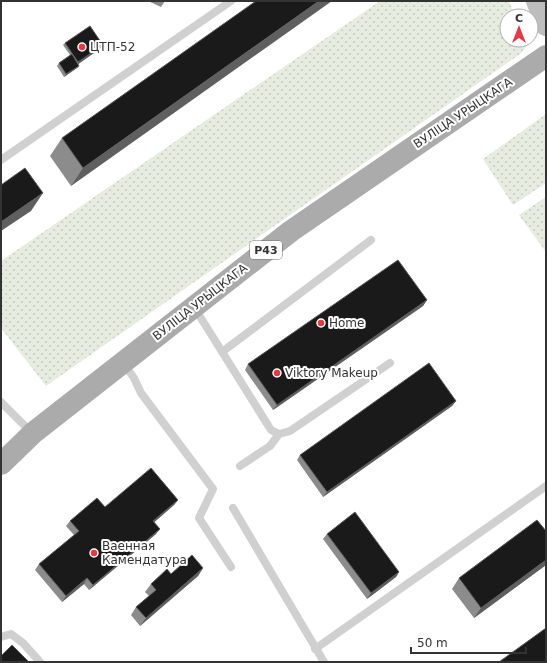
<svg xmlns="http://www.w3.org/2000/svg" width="547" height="663" font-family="'DejaVu Sans',sans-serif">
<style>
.grass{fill:url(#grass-dots)}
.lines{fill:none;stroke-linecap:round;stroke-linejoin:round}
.service{stroke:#d0d0d0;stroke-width:8}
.secondary{stroke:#bdbdbd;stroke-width:22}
.primary{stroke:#ababab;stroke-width:22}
.wall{fill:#8c8c8c}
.shaded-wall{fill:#5f5f5f}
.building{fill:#1a1a1a;stroke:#5f5f5f}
.poi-dot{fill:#e63946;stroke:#fff;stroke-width:1.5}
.labels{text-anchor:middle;stroke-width:4;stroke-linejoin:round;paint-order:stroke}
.shield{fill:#fff;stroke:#707070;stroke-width:1}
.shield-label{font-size:11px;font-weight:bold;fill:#333}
.poi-label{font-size:12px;fill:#333;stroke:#fff;text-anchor:start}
.street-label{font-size:12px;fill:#333;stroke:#fff}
</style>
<defs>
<pattern id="grass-dots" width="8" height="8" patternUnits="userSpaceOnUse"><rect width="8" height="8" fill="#e6ecdf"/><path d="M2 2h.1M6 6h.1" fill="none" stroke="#c6cbc0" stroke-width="1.8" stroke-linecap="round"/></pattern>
</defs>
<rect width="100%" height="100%" fill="#fff"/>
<!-- grass -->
<path class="grass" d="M380 1H509L515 16H507V40H524L526 47 520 54 46 386 1 328V261Z
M546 114V183L513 205 483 159Z
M546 197V252L519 215Z"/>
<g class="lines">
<!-- service -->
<path class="service" d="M1 160 231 1
M194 307 271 430 279 434 290 431 390 363
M222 352 371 240
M123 363 134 378 141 393 213 489 199 518 231 567
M1 402 32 433
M240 466 270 446 279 434
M233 508 324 662
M1 637 11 634 23 643 40 662
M315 649 546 486"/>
<!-- secondary -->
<path class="secondary" d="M537 1 546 25"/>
<!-- primary -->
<path class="primary" d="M1 464 33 433 291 231 546 56"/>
</g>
<!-- wall -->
<path class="wall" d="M148 1H165L161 7Z
M256 1 71 186 50 156 62 138Z
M65 43 103 45 101 48 78 64 77 68 64 77 57 66 59 63 70 55 63 45Z
M427 300 423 306 273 410 245 370 248 364Z
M456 401 452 406 323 497 297 460 300 455Z
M178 500 174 505 154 522 156 534 89 590 84 584 62 602 35 570 39 564 74 535 66 526 70 521 105 507Z
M546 531V565L474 618 452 589 459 578Z
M327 534 399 572 396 577 367 599 323 539Z
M203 568 198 576 140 626 131 615 136 607 149 596 145 592 151 584 171 574Z"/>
<!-- shaded-wall -->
<path class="shaded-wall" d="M319 1H332L71 186 83 168Z
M103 45 101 48 77 65 78 62Z
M79 66 77 68 64 77 66 74Z
M43 193 31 211 1 231V222Z
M427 300 423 306 273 410 277 405Z
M456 401 452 406 323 497 327 492Z
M178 500 174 505 150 526 153 521Z
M160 529 156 534 89 590 93 585Z
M546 560V565L474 618 481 608Z
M203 568 198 576 140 626 146 618Z
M399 572 396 577 367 599 371 593Z
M87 578 84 584 62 602 66 596Z"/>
<!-- building -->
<path class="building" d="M256 1H319L83 168 62 138Z
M90 26 103 45 78 62 65 43Z
M72 54 79 66 66 74 59 63Z
M25 168 43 193 1 222V185Z
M398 260 427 300 277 405 248 364Z
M429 363 456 401 327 492 300 455Z
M151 468 178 500 153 521 160 529 93 585 87 578 66 596 39 564 79 531 70 521 97 498 105 507Z
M355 512 399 572 371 593 327 534Z
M537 520 546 531V560L481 608 459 578Z
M192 555 203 568 146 618 136 607 156 590 151 584 167 569 171 574Z
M546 628V662H499Z
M12 645 29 662H1V656Z"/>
<!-- markers -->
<g class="poi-dot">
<circle cx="82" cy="47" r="4"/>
<circle cx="321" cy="323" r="4"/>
<circle cx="277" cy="373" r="4"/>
<circle cx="94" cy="553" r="4"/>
</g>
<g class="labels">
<!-- shield labels -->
<rect class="shield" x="250" y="241" width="32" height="18" rx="3"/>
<g class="shield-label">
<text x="266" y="254">Р43</text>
</g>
<!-- poi labels -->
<g class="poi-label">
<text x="90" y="51">ЦТП-52</text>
<text x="329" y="327">Home</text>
<text x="285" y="377">Viktory Makeup</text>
<text x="102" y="550">Ваенная<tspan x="102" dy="14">Камендатура</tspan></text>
</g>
<!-- street labels -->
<g class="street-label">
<text transform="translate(463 113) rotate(-34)" y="4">ВУЛІЦА УРЫЦКАГА</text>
<text transform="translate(200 302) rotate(-38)" y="4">ВУЛІЦА УРЫЦКАГА</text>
</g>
</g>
<!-- border -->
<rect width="547" height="663" fill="none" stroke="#333333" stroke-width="4"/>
<!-- north arrow -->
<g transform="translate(519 28)"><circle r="19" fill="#ffffff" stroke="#adadad"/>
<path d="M0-3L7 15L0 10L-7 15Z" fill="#e63946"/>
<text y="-6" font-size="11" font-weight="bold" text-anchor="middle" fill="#333333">С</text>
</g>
<!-- scale -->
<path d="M411 647v6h115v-6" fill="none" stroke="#333333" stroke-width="2"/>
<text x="417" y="647" font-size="12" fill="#333333" stroke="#ffffff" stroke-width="3" paint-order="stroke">50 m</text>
</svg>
